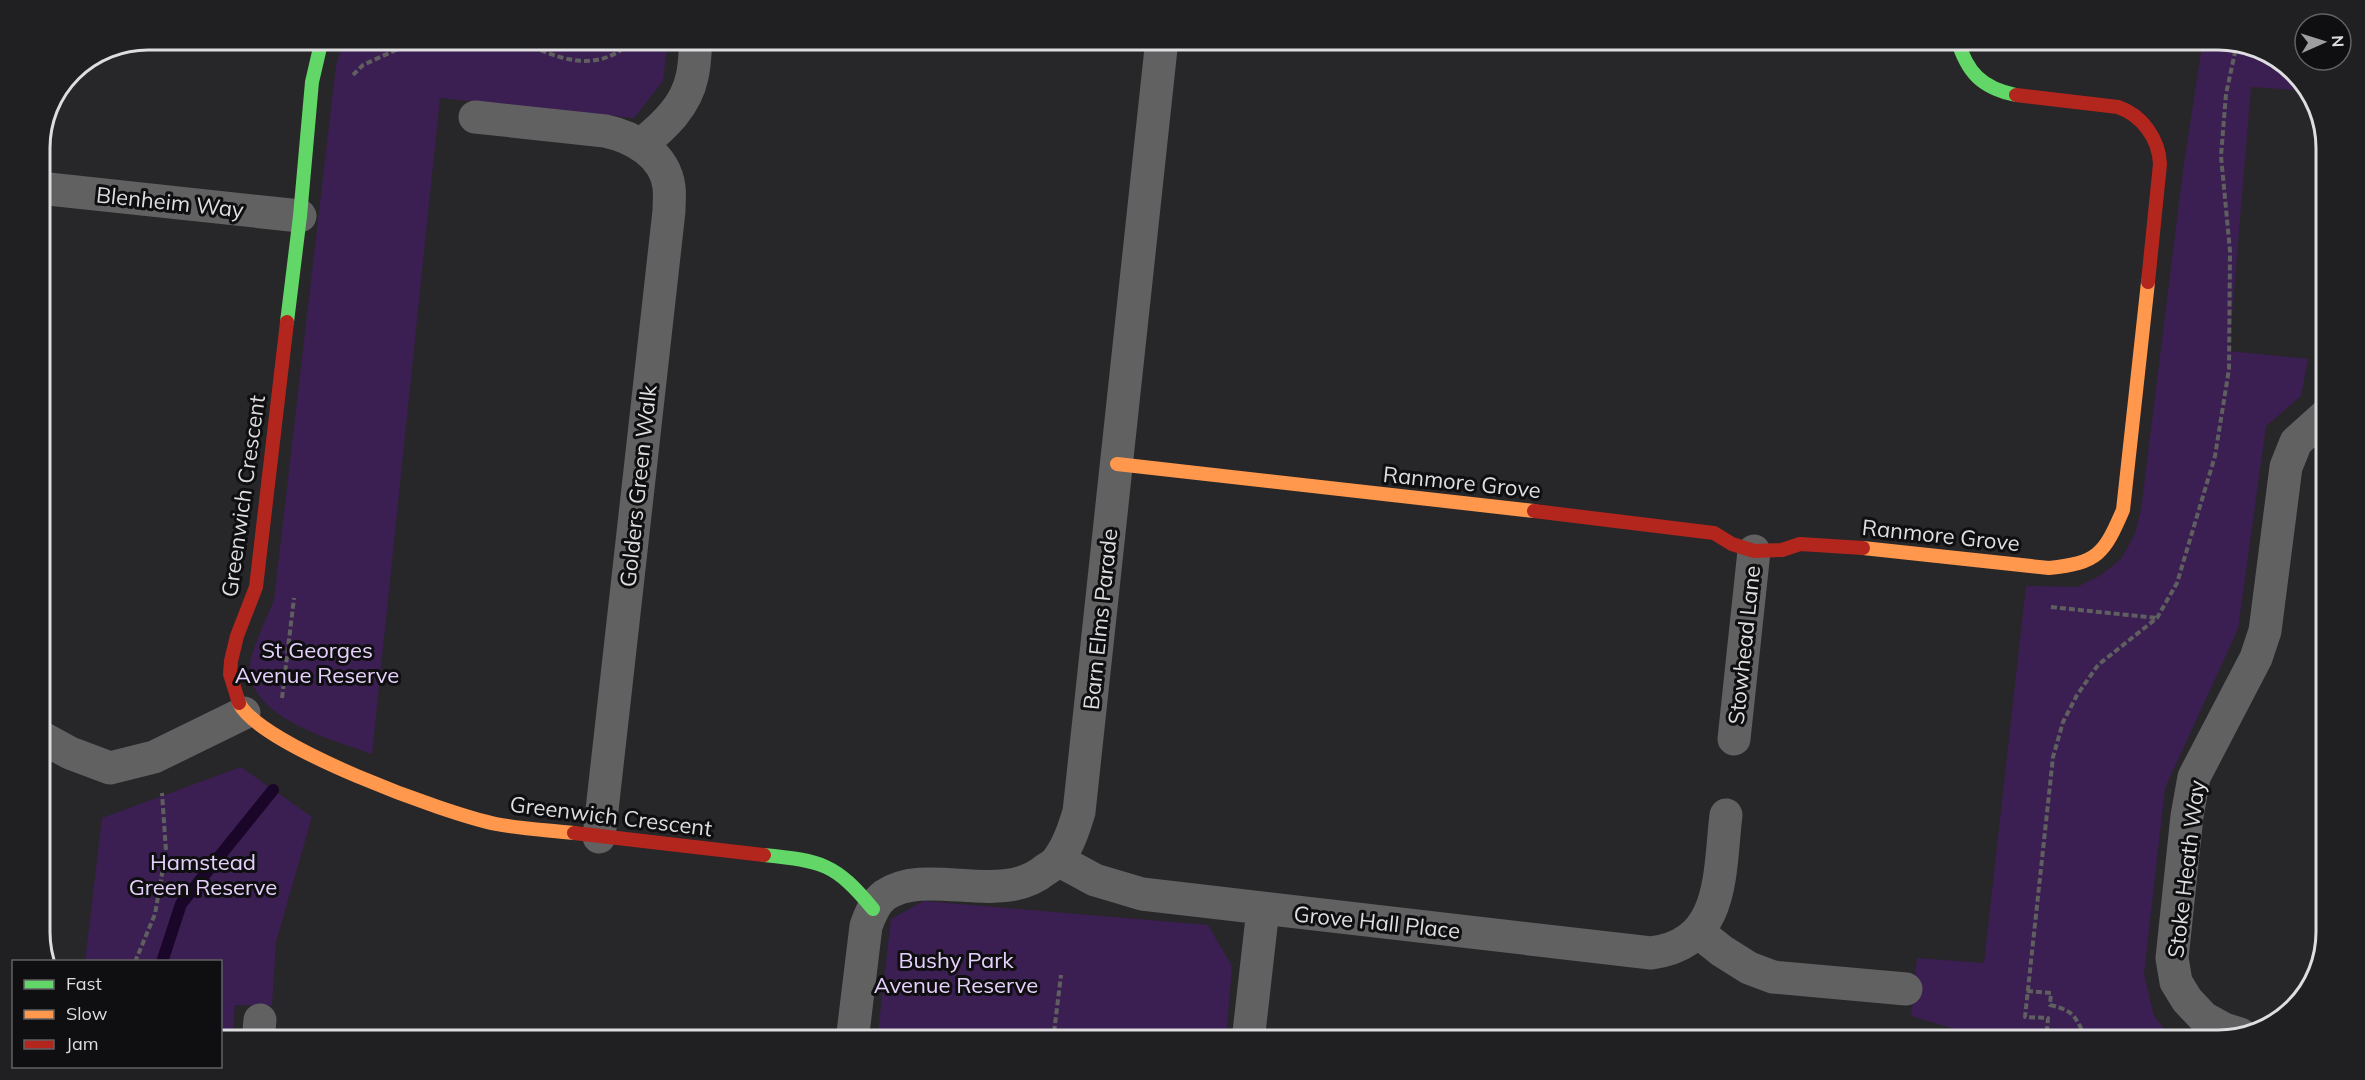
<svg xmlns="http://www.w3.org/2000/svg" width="2365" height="1080" font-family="Mulish,sans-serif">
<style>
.green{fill:#3b1f52}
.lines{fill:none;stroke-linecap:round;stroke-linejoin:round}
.stream{stroke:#1a0629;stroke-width:12}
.path{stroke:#5f5f60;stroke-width:4;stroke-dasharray:6 3;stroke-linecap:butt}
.street{stroke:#616162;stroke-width:33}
.fast{stroke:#63d668;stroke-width:14}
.slow{stroke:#ff974d;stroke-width:14}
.jam{stroke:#b3261e;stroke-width:14}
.labels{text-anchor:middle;stroke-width:6;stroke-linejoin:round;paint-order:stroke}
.street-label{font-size:22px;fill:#dedde0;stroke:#0f0e10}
.park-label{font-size:22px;fill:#e6d1fd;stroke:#0f0e10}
.rim{fill:none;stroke:#dedde0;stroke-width:3}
</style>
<rect width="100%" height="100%" fill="#272628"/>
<!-- green -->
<path class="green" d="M344 39H668L663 81 634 118 440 98 372 754C334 740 246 718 250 665 251 651 268 615 274 600L336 65Z
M2203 39H2217L2259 47 2295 76 2294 90 2251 87 2229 351 2308 359 2301 396 2266 426 2238 629 2165 788 2144 974 2154 1016 2174 1041H1974L1975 1035 1911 1016 1917 958 1984 963 2026 586 2077 587 2101 575 2121 559 2135 534 2141 510 2183 171Z
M241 767 312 817 276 942 272 1006 235 1005 232 1041H221L220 962H85L102 818Z
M924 901 1208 925 1232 966 1226 1041H877L891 919Z"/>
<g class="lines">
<!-- stream -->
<path class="stream" d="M162 962 181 904 273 790"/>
<!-- path -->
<path class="path" d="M516 39C556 58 597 77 634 39
M353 75 363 65 420 39
M2051 607 2157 618
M282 698 294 598
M135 962 155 914 166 851 162 793
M2027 991 2051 993 2050 1005C2077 1011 2075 1019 2088 1041
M1053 1041 1061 975
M2046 1041 2048 1018 2025 1017 2053 757 2063 722 2077 695 2098 665 2157 618 2177 583 2215 456 2229 369 2230 251 2221 156 2226 94 2237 43"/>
<!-- street -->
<path class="street" d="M475 117 605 131C634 137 665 155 669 187 670 195 669 203 669 211L599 837
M642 144C664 126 686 106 692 77 695 65 695 51 696 39
M39 188 300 216
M39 736 70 753 110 768 154 757 244 713
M1734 739 1754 551
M1058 860 1095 880 1142 894 1651 953C1725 944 1719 873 1726 815
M1698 932 1722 951 1749 968 1773 977 1906 989
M2240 1034 2224 1029 2204 1018 2187 1000 2176 982 2172 958 2187 816 2194 777 2256 658 2265 631 2286 467 2296 442 2326 415
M258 1041 260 1020
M852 1041 866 926C870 915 875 902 885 895 928 866 1000 907 1045 870 1050 867 1056 863 1059 858 1069 844 1074 828 1079 812L1162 39
M1248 1041 1263 909"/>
<!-- fast -->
<path class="fast" d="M1957 39C1967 72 1981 88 2016 95
M287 322 300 216 312 82 322 39
M764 855C822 861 835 863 873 909"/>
<!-- slow -->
<path class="slow" d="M1117 464 1534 511
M1863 548 2049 568C2098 563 2104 554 2123 510L2148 282
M239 703C260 746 446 814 496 824 522 829 548 830 574 833"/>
<!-- jam -->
<path class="jam" d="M2016 95 2118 107C2142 115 2159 139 2160 164L2148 282
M1534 511 1714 533 1732 544 1754 551 1782 550 1800 544 1863 548
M239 703 230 674 231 661 237 636 256 587 287 322
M574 833 764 855"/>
</g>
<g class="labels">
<!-- street labels -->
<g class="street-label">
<text transform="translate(170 202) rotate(6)" y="8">Blenheim Way</text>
<text transform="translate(1462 482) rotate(6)" y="8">Ranmore Grove</text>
<text transform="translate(638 486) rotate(-84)" y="8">Golders Green Walk</text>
<text transform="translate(243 496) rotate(-82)" y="8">Greenwich Crescent</text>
<text transform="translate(1941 535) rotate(6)" y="8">Ranmore Grove</text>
<text transform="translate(1100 619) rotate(-84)" y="8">Barn Elms Parade</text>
<text transform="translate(1744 645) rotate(-84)" y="8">Stowhead Lane</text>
<text transform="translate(611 816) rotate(7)" y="8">Greenwich Crescent</text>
<text transform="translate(2186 869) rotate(-83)" y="8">Stoke Heath Way</text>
<text transform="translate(1377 922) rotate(6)" y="8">Grove Hall Place</text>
</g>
<!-- park labels -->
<g class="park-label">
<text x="317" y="658">St Georges<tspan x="317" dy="25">Avenue Reserve</tspan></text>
<text x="203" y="870">Hamstead<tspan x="203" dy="25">Green Reserve</tspan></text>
<text x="956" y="968">Bushy Park<tspan x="956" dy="25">Avenue Reserve</tspan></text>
</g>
</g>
<!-- crop -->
<path d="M0 0H2365V1080H0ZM148 50H2218A98 98 0 0 1 2316 148V932A98 98 0 0 1 2218 1030H148A98 98 0 0 1 50 932V148A98 98 0 0 1 148 50Z" fill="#201f21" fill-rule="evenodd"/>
<path class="rim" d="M148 50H2218A98 98 0 0 1 2316 148V932A98 98 0 0 1 2218 1030H148A98 98 0 0 1 50 932V148A98 98 0 0 1 148 50Z"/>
<!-- legend -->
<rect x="12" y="960" width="210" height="108" fill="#0f0e10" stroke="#626163" stroke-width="1.5"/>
<rect x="24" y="980" width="30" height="9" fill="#63d668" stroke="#626163" stroke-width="1.5"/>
<text x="66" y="990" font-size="18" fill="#dedde0">Fast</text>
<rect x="24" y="1010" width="30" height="9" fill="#ff974d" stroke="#626163" stroke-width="1.5"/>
<text x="66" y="1020" font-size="18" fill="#dedde0">Slow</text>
<rect x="24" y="1040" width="30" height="9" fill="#b3261e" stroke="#626163" stroke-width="1.5"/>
<text x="66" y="1050" font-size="18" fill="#dedde0">Jam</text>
<!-- north arrow -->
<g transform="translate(2323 42) rotate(87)"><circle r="28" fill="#0f0e10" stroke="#626163" stroke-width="1.5"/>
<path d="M0-4.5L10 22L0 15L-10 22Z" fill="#9e9da0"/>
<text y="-9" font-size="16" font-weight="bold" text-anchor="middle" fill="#dedde0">N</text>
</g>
</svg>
